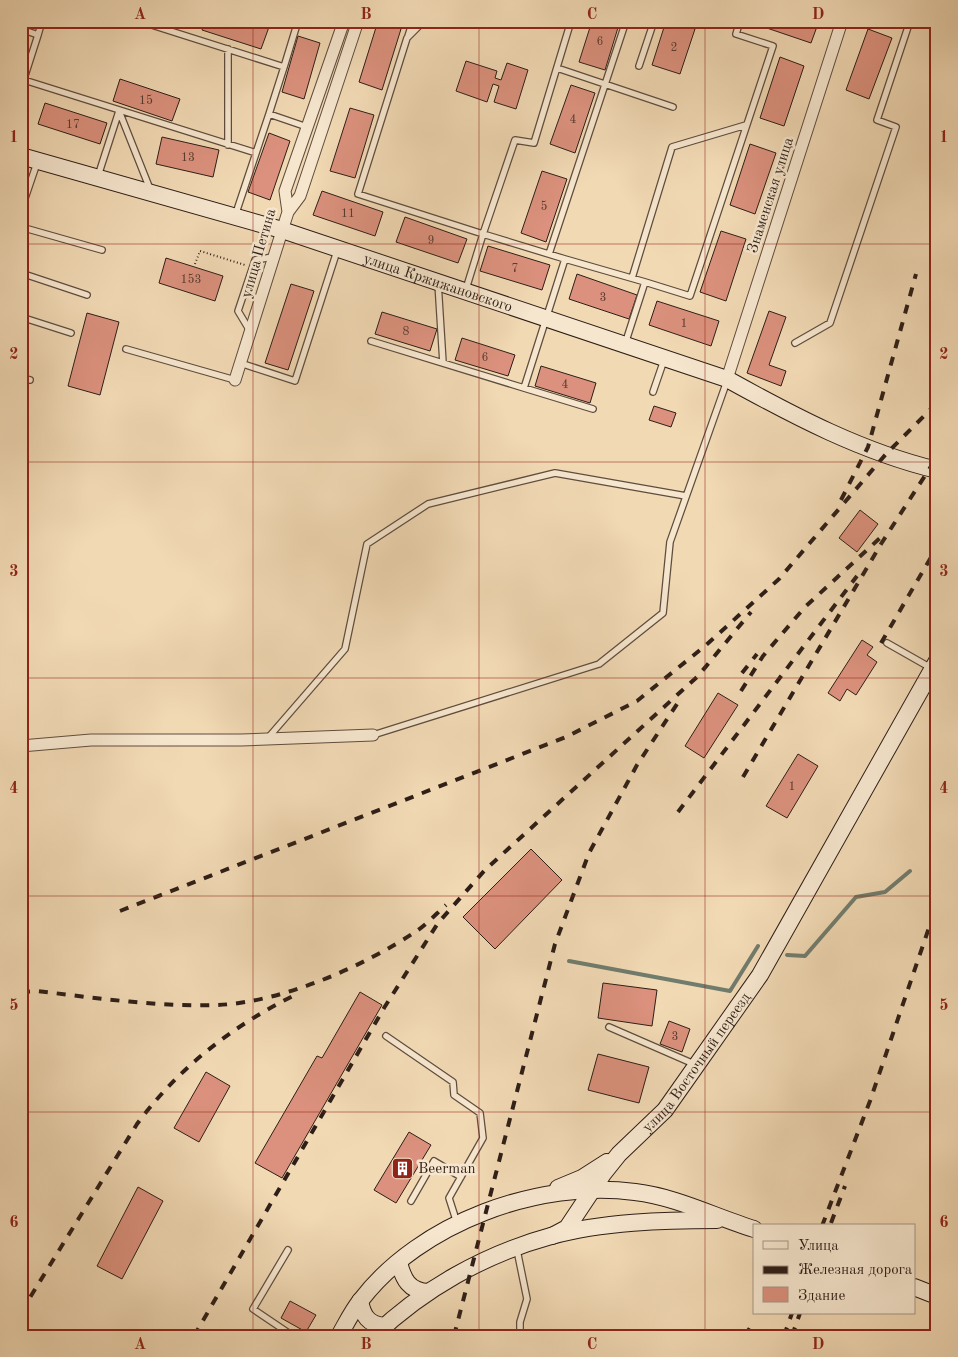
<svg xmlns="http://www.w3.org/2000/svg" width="958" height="1357" font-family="'Old Standard TT',serif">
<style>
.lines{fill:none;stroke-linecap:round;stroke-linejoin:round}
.stream{stroke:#707c6d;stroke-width:4}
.building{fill:#db917d;stroke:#2e1e17}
.lane-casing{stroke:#5f4d3e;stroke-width:8}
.street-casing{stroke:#5f4d3e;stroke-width:13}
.secondary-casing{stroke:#2e1e17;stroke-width:18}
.path{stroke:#2e1e17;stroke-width:2;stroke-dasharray:1 2.5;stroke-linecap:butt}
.lane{stroke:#f6e6ce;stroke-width:5.5}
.street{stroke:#f6e6ce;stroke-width:11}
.secondary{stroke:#f6e6ce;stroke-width:16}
.rail{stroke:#2e1e17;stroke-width:4;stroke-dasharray:9 9;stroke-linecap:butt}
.grid{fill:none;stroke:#8f2418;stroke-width:1;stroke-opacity:0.55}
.labels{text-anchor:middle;stroke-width:5;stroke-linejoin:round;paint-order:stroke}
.number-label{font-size:12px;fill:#593b30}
.street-label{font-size:15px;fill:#2e1e17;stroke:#f6e6ce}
.poi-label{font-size:15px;fill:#2e1e17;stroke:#f6e6ce;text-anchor:start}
.neatline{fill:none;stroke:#8f2418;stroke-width:2}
.grid-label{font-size:16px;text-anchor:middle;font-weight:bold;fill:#8f2418}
</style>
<rect width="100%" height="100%" fill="#f1d9b4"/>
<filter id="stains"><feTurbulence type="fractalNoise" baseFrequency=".004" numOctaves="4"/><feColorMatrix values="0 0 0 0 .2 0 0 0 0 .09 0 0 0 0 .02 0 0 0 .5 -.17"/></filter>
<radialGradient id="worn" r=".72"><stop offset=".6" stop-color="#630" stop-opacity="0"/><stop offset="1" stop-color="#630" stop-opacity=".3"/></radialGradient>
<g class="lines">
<!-- stream -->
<path class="stream" d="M787 955 805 956 856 897 885 892 910 871
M569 961 730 991 758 946"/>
</g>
<!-- building -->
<path class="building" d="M205 21H251L269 27 261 49 202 30Z
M378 21 401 29 382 90 359 82Z
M592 21H620L605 70 579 62Z
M666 21 695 29 680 74 652 65Z
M753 21H819L811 43 752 23Z
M868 29 892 38 869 99 846 90Z
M298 36 320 43 304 99 282 92Z
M780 57 804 66 784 126 760 118Z
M466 61 497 71 495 78 501 80 507 63 528 70 516 109 494 102 499 86 493 84 487 102 456 91Z
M120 79 180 99 172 121 113 101Z
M571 85 595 93 575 153 550 144Z
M45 103 107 123 100 144 38 124Z
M350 108 374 115 355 178 330 171Z
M269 133 290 141 270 200 248 192Z
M162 137 219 150 213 177 156 164Z
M750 144 776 153 755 214 730 205Z
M542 171 567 179 546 242 521 233Z
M322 191 383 212 375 236 313 215Z
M405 217 467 239 458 263 396 242Z
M721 231 746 239 726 301 700 292Z
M488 246 550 265 542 290 480 271Z
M166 258 223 276 215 301 159 283Z
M577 274 637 295 629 319 569 299Z
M291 284 314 291 288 370 265 363Z
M657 301 719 321 711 346 649 325Z
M769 311 786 317 769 365 786 371 781 386 747 373Z
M382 312 437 329 430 351 375 334Z
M87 313 119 322 100 395 68 386Z
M462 338 515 355 508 376 455 360Z
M541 366 596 383 590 403 535 386Z
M654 406 676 413 671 427 649 420Z
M860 510 878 524 857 552 839 538Z
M862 640 873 647 867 655 877 662 856 695 847 689 840 701 828 693Z
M718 693 738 705 704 758 685 746Z
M798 754 818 766 787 818 766 806Z
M531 849 562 880 495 949 463 917Z
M603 983 657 990 652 1026 598 1018Z
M360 992 382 1005 282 1178 255 1163 317 1056 322 1058Z
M669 1021 690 1029 682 1052 660 1044Z
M598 1054 649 1067 639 1103 588 1090Z
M206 1072 230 1086 199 1142 174 1128Z
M409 1132 431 1145 396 1203 374 1190Z
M138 1187 163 1201 122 1279 97 1266Z
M290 1301 316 1315 306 1332 281 1318Z"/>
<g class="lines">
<defs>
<path id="lane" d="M139 21 284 67 298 21
M424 21 407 38 358 194 483 234 466 289
M21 29 38 35 21 88
M38 35 42 21
M408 36 413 21
M228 49V145
M639 66 654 21
M557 68 673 107
M24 80 256 153
M269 114 284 67
M98 176 119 111 150 189
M21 210 37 163
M235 216 269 114 307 127
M21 227 102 250
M549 254 626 21
M565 259 645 282
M21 273 87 295
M632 278 672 147 746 125
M438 283 443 363
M21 317 71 333
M250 331 238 311 255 260 273 257
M371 341 524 388 565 259 483 234 515 140 534 143 571 21
M795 343 830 323 896 127 877 120 910 21
M625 344 645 282 690 296 773 46 736 34 740 21
M126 349 235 380
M240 363 295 381 337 251
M21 378 30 380
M524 388 593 409
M653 392 664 360
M887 643 931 668
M373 735 599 664 663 613 670 542 727 381
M267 739 345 649 367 544 428 504 555 473 686 496
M609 1027 694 1064
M386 1036 453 1082 454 1095 480 1113 483 1138 449 1198 457 1223
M411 1201 434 1161 461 1177
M288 1250 253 1309 293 1336
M517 1250 527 1299 520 1322V1336"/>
<path id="street" d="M288 212 300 196 358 21
M727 379 842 21
M235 380 288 212 285 191 344 21
M21 746 91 740H241L373 735"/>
<g id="secondary">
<path id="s1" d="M21 156 282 230 727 379C794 416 862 452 937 470"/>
<path d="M558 1188 582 1178 607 1162"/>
<path id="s2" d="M552 1236 567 1228 603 1174 619 1154 665 1110 760 975 937 661"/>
<path d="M399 1262C403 1279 409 1291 428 1292"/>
<path d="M914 1287 937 1296"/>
<path d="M360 1301C363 1316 368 1324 384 1326"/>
<path d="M339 1336C346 1324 352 1311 361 1300 420 1223 539 1179 635 1192 677 1197 715 1217 754 1229"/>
<path d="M374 1336C423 1289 485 1254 551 1236 602 1222 664 1220 717 1220"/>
</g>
</defs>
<!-- lane casing -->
<use href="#lane" class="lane-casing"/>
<!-- street casing -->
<use href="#street" class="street-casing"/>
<!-- secondary casing -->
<use href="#secondary" class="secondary-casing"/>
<!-- path -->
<path class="path" d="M195 264 200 251 245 265"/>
<!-- lane -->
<use href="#lane" class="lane"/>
<!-- street -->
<use href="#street" class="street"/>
<!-- secondary -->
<use href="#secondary" class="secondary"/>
<!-- rail -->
<path class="rail" d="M841 500 868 447 916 274
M881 643 937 547
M742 673 757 654
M741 691 763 656 805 607 880 538
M743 777 881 544 937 457
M678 812 857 576
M120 911 566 737 637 701 705 646 779 579 886 454 937 403
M21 992 37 991C96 998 158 1007 218 1005 283 1002 365 966 418 930 428 923 437 913 446 905
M831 1223 845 1186
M822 1226 870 1101 937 904
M21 1312 137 1124C180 1066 235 1024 299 993
M194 1336 384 1008 438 923 485 870 698 676 751 612
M454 1336 555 944 589 853 637 765 681 698
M745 1336 754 1321
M784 1336 792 1313
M792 1336 800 1313"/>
</g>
<!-- grid -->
<path class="grid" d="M253 21V1336M479 21V1336M705 21V1336M21 244H937M21 462H937M21 678H937M21 896H937M21 1112H937"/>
<!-- icons -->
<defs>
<symbol id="building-square" viewBox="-11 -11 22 22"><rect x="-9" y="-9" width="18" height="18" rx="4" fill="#8f2418" stroke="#f6e6ce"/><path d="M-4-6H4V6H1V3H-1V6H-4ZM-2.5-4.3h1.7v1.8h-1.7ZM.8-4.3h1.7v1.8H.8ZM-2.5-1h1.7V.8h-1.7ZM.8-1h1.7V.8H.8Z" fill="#fff"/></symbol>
</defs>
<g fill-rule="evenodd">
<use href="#building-square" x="390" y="1156" width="25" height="25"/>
</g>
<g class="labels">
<!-- number labels -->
<g class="number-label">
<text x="600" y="45">6</text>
<text x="674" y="51">2</text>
<text x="146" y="104">15</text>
<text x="573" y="123">4</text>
<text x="73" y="128">17</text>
<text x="188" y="161">13</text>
<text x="544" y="210">5</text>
<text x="348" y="217">11</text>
<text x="431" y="244">9</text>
<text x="515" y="272">7</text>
<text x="191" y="283">153</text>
<text x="603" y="301">3</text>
<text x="684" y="327">1</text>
<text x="406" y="335">8</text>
<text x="485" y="361">6</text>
<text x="565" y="388">4</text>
<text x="792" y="790">1</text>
<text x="675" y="1040">3</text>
</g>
<!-- street labels -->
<g class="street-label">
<text transform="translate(770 195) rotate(-72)" y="5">Знаменская улица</text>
<text transform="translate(258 253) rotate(-74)" y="5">улица Петина</text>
<text dy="5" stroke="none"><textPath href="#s1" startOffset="436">улица Кржижановского</textPath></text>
<text dy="5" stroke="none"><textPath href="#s2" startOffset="228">улица Восточный переезд</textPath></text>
</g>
<!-- poi labels -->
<g class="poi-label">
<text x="418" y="1173">Beerman</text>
</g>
</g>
<!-- margin -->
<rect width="958" height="1357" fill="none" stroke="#f1d9b4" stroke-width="55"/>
<!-- legend -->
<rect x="753" y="1224" width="162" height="90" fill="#f6e6ce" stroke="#a69685"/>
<rect x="763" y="1241" width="25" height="8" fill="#f6e6ce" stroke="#a69685"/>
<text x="798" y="1250" font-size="15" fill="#2e1e17">Улица</text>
<rect x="763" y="1266" width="25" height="8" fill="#2e1e17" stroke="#a69685"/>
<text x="798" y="1274" font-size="15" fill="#2e1e17">Железная дорога</text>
<rect x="763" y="1287" width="25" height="15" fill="#db917d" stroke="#a69685"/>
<text x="798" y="1300" font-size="15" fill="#2e1e17">Здание</text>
<rect x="28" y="28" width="902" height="1302" class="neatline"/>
<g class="grid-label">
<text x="140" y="19">A</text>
<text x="366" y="19">B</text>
<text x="592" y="19">C</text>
<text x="818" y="19">D</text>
<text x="14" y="142">1</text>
<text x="944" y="142">1</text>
<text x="14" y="359">2</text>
<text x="944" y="359">2</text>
<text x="14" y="576">3</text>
<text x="944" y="576">3</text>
<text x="14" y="793">4</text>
<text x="944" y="793">4</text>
<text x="14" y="1010">5</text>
<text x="944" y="1010">5</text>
<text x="14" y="1227">6</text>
<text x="944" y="1227">6</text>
<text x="140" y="1349">A</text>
<text x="366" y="1349">B</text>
<text x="592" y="1349">C</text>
<text x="818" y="1349">D</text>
</g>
<rect width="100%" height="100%" filter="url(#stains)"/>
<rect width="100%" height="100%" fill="url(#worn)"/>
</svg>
